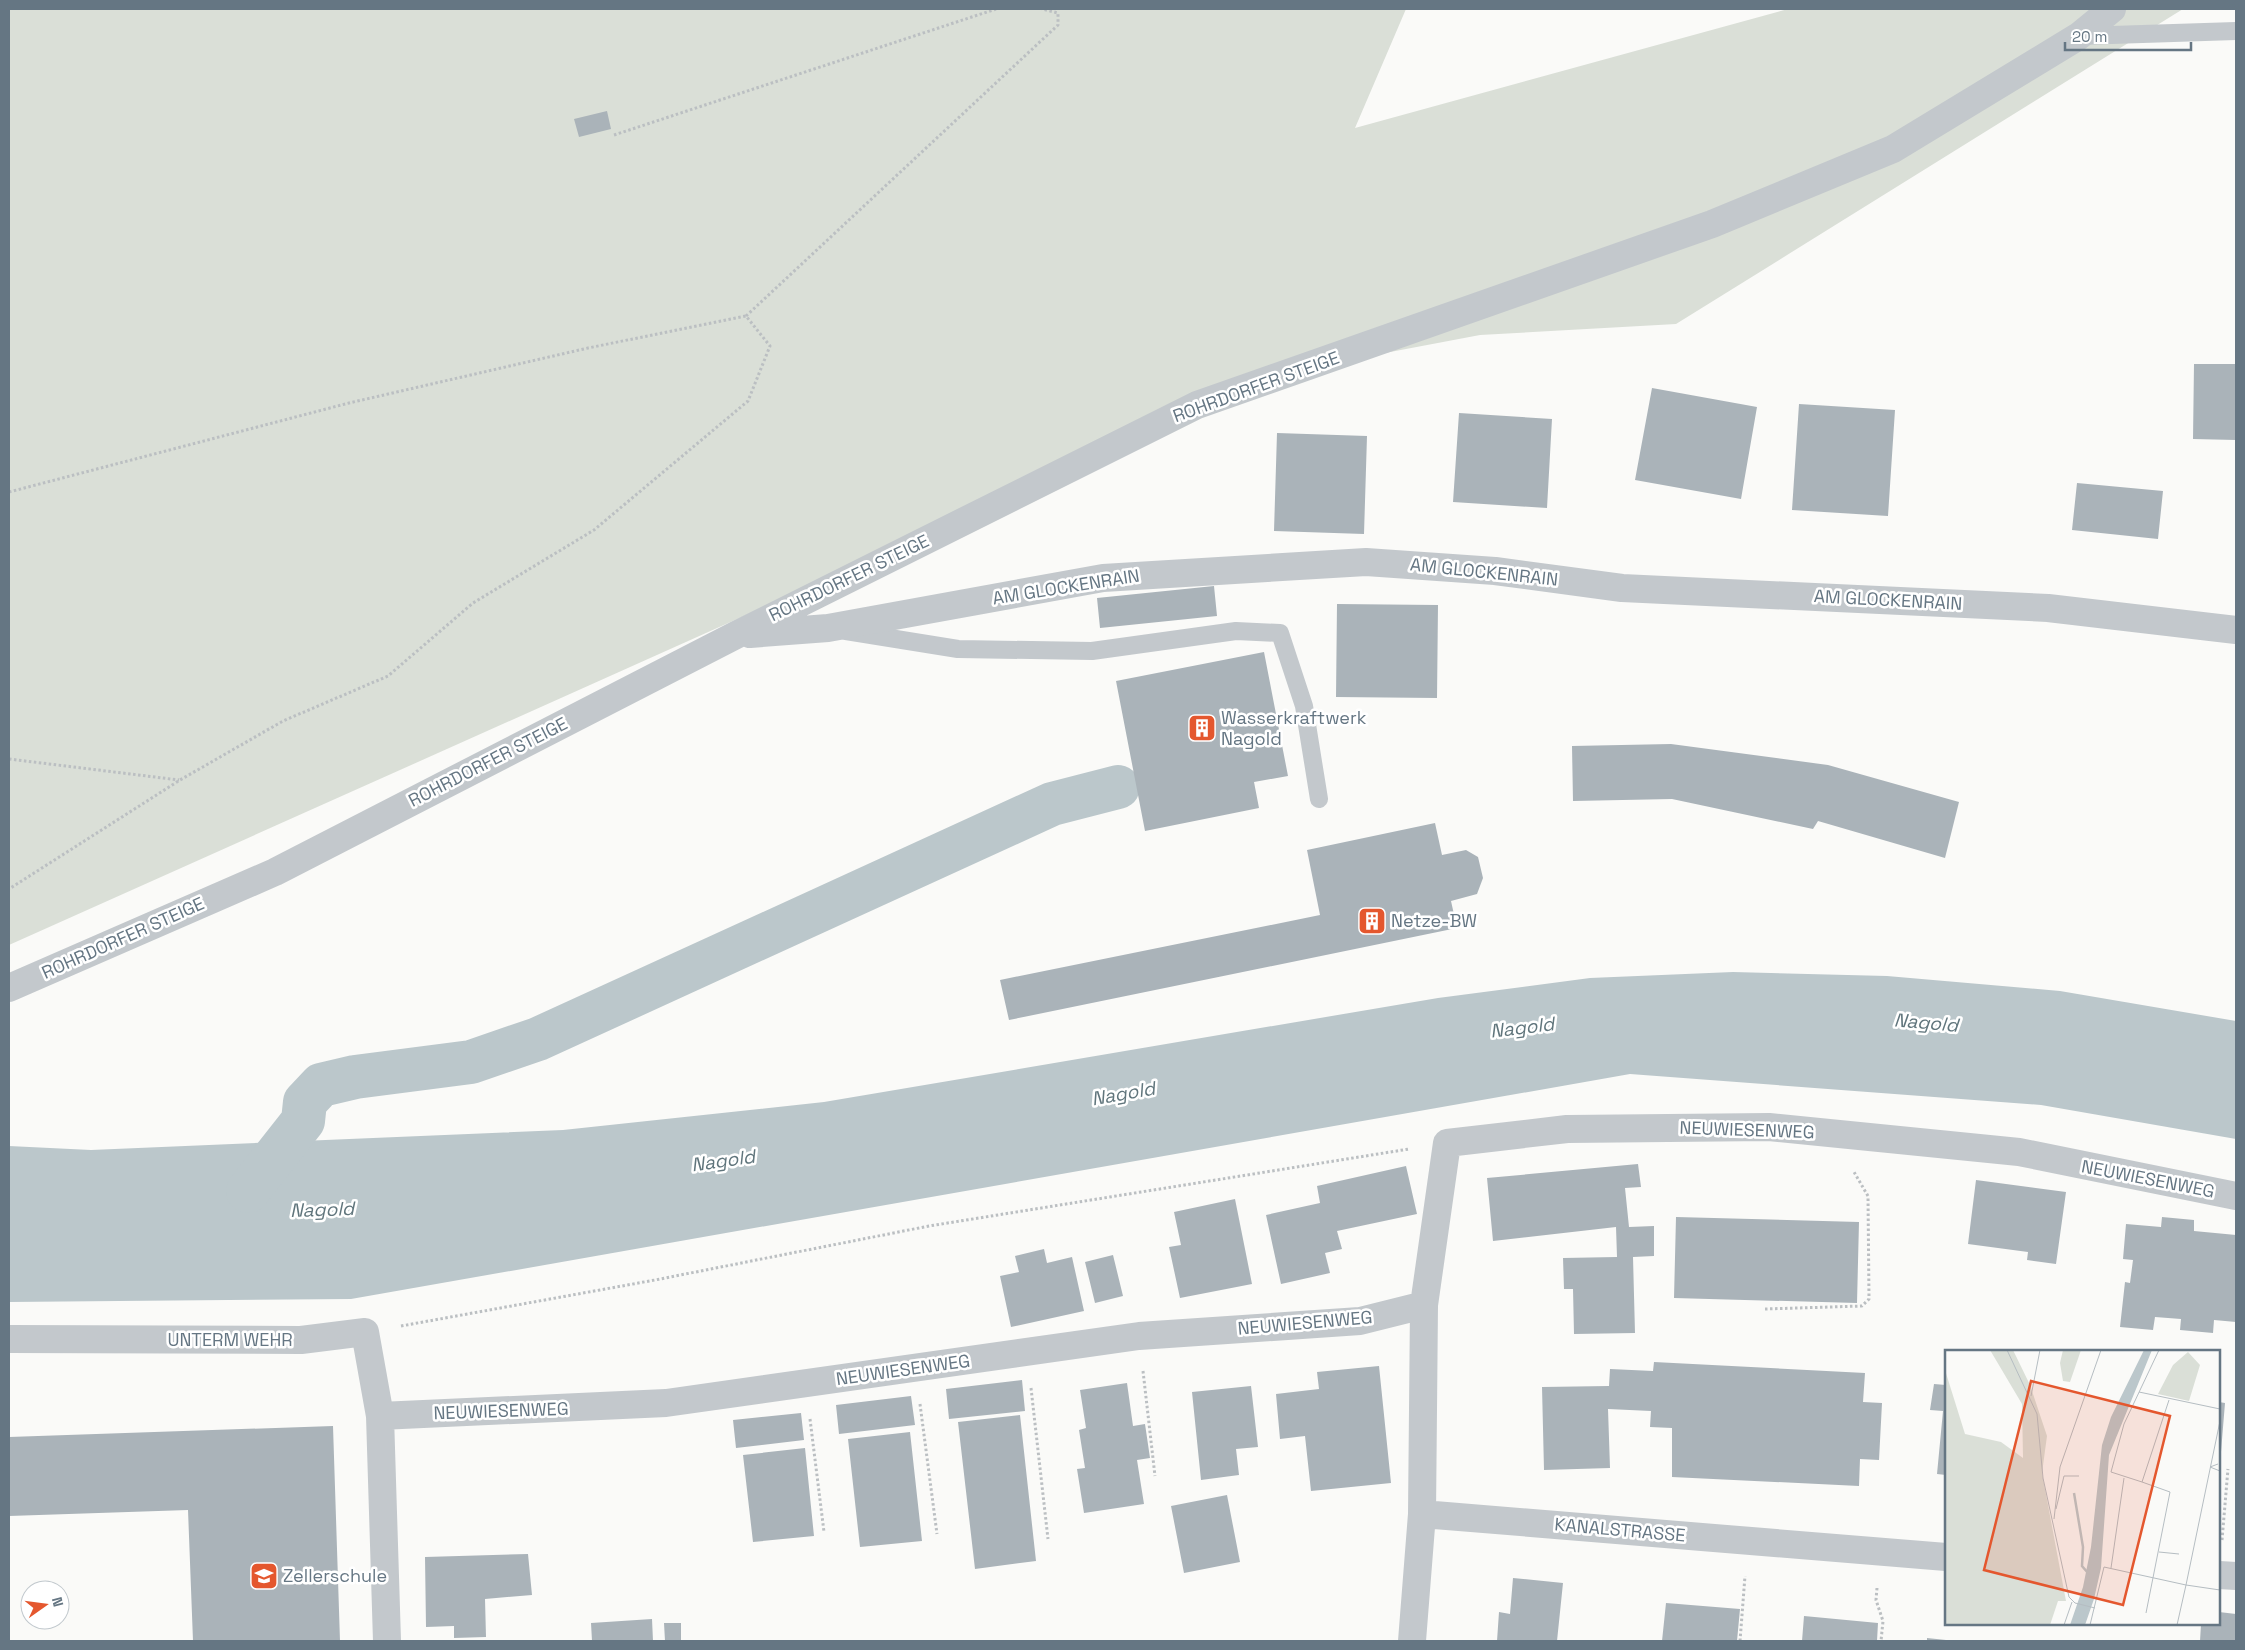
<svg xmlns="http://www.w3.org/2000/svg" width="2245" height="1650" font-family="'Space Grotesk',sans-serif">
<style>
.green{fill:#dadfd7}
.water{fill:#bbc7cb}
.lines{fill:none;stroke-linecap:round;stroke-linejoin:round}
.canal{stroke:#bbc7cb;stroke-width:44}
.building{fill:#aab3b9}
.path{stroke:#bbbfc2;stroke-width:3;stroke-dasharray:2.5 2.5;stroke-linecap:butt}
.service{stroke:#c3c8cc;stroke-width:18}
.minor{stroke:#c3c8cc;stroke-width:28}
.labels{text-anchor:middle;stroke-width:5;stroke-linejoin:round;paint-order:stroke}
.street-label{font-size:18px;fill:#657683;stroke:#fff}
.poi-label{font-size:18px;fill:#657683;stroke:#fff;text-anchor:start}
.water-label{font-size:19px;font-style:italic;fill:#60757c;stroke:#fff}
.inset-river{fill:none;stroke:#bbc7cb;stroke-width:2.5}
.inset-road{fill:none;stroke:#b5bdc2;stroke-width:1}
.view{fill:#e4572e;fill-opacity:0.15;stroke:#e4572e;stroke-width:2.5}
.inset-edge{fill:none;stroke:#657683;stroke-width:2.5}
</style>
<rect width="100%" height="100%" fill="#fafaf8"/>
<!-- green -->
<path class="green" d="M9 9H1406L1355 128 1788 9H2183L1676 324 1480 335 1243 380 838 574 9 945Z"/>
<!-- water -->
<path class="water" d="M1733 972 1887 976 2060 991 2236 1021V1139L2041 1105 1630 1074 351 1299 9 1302V1146L91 1150 563 1130 824 1102 1438 998 1590 978Z"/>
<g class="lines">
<!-- canal -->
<path class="canal" d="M248 1191 303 1121 305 1102 321 1085 355 1077 471 1062 538 1039 1052 804 1118 787"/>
</g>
<!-- building -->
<path class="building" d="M607 111 611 129 579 137 574 119Z
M2194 364H2236V440L2193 439Z
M1652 388 1757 407 1741 499 1635 480Z
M1799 404 1895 410 1888 516 1792 510Z
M1459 413 1552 419 1547 508 1453 502Z
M1277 433 1367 436 1364 534 1274 531Z
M2077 483 2163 491 2158 539 2072 530Z
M1214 586 1217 616 1100 628 1097 598Z
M1337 604 1438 605 1437 698 1336 697Z
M1264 652 1288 776 1254 782 1259 808 1145 831 1116 681Z
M1671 744 1828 765 1959 802 1945 858 1818 821 1813 829 1672 799 1573 801 1572 746Z
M1435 823 1442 855 1466 850 1478 857 1483 878 1477 894 1451 901 1457 928 1009 1020 1000 980 1320 915 1307 850Z
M1638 1164 1641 1187 1625 1188 1629 1227 1654 1226V1256L1633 1257 1635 1333 1574 1334 1573 1289H1564L1563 1258 1617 1257 1616 1227 1493 1241 1487 1178Z
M1406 1166 1417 1214 1337 1231 1342 1249 1325 1253 1330 1273 1281 1284 1266 1215 1320 1203 1317 1186Z
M1976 1180 2066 1192 2056 1264 2027 1260 2028 1252 1968 1244Z
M1235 1199 1252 1284 1180 1298 1169 1247 1181 1245 1174 1212Z
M1676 1217 1859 1222 1857 1303 1674 1298Z
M2162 1217 2194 1220V1231L2236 1235V1322L2214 1320 2213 1333 2180 1330 2181 1319 2155 1317 2153 1330 2120 1327 2125 1282 2130 1283 2133 1260 2123 1259 2126 1224 2161 1227Z
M1044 1249 1047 1263 1072 1257 1084 1311 1011 1327 1000 1276 1019 1272 1015 1256Z
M1113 1255 1123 1296 1095 1303 1085 1262Z
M1654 1362 1865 1373 1863 1402 1882 1403 1879 1460 1860 1459 1859 1486 1672 1477V1428L1650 1427 1651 1411 1608 1409 1610 1468 1544 1470 1542 1387 1609 1386 1610 1369 1653 1371Z
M1379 1366 1391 1483 1311 1491 1305 1436 1280 1439 1276 1394 1319 1389 1317 1372Z
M1022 1380 1025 1411 949 1419 946 1389Z
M1127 1383 1133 1426 1145 1424 1150 1458 1137 1460 1144 1504 1084 1513 1077 1469 1085 1468 1079 1430 1086 1428 1080 1390Z
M1934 1384 1946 1385V1475L1937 1474 1943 1411 1930 1410Z
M1251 1386 1258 1447 1236 1449 1239 1475 1201 1480 1192 1392Z
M911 1396 915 1425 839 1434 836 1405Z
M2219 1402 2225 1403 2220 1464H2219Z
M801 1413 804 1440 736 1448 733 1420Z
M1020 1415 1036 1561 975 1569 958 1422Z
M333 1426 340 1641H193L188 1510 9 1516V1437Z
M910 1432 922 1541 860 1547 848 1439Z
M805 1448 814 1536 753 1542 743 1455Z
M1227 1495 1240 1562 1184 1573 1171 1506Z
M528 1554 532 1595 485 1599 486 1637 454 1638V1626L426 1627 425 1557Z
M1513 1578 1563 1583 1557 1641H1497L1499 1612 1510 1614Z
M1666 1603 1740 1609 1737 1641H1662Z
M2219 1612 2236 1614V1641H2200L2201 1624H2219Z
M1804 1616 1878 1623 1877 1641H1802Z
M652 1619 653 1641H592L591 1623Z
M664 1623H681V1641H665Z
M1927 1638 1946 1640V1641H1927Z"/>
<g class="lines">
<!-- path -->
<path class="path" d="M614 135 996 9
M746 316 1058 25V13L1042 9
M9 492 349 403 588 348 746 316 770 346 748 401 594 530 473 603 388 676 283 721 180 780 9 889
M9 759 179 780
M1765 1309 1862 1306 1869 1299 1868 1196 1854 1172
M401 1326 655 1280 929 1226 1409 1149
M1143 1371 1155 1476
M1031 1388 1048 1539
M920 1404 937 1534
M810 1419 824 1532
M2222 1540 2228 1469
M1877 1588 1876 1600 1883 1621 1881 1641
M1740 1641 1745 1576"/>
<!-- service -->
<path class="service" d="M2080 36 2236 31
M846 631 958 649 1092 651 1236 631 1280 633 1304 706 1319 799"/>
<!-- minor -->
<path class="minor" d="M750 634 828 628 1103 578 1366 562 1495 571 1622 588 2048 608 2236 630
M9 988 275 872 736 635 1197 405 1712 224 1893 149 2079 36 2112 9
M9 1339 301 1340 365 1332 380 1416 387 1641
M380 1416 666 1403 1139 1336 1360 1321 1424 1305
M1422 1514 1424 1305 1447 1143 1567 1129 1769 1127 2019 1152 2236 1196
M2219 1575 2236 1576
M1412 1641 1422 1514 1946 1557"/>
</g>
<!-- icons -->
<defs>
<symbol id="building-square" viewBox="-11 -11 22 22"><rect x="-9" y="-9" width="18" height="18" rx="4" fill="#e4572e" stroke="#fff"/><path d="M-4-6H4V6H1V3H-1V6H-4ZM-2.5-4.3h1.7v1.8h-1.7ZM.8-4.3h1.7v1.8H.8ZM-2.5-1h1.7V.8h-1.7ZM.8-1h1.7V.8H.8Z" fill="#fff"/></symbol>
<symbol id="school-square" viewBox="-11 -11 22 22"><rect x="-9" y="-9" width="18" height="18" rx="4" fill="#e4572e" stroke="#fff"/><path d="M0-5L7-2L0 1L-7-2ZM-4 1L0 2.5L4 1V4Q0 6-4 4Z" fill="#fff"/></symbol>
</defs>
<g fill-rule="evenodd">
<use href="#building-square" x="1186" y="712" width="32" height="32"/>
<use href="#building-square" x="1356" y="905" width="32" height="32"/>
<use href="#school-square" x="248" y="1560" width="32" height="32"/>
</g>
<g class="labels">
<!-- street labels -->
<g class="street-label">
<text transform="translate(1256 387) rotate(-20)" y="6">ROHRDORFER STEIGE</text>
<text transform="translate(1484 572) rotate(6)" y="6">AM GLOCKENRAIN</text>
<text transform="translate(849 578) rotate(-26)" y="6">ROHRDORFER STEIGE</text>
<text transform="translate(1066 587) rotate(-9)" y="6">AM GLOCKENRAIN</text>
<text transform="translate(1888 600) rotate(3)" y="6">AM GLOCKENRAIN</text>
<text transform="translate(488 762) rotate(-27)" y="6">ROHRDORFER STEIGE</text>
<text transform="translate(123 938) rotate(-24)" y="6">ROHRDORFER STEIGE</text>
<text transform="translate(1747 1130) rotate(2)" y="6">NEUWIESENWEG</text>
<text transform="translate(2148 1179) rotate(11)" y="6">NEUWIESENWEG</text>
<text transform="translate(1305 1323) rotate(-5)" y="6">NEUWIESENWEG</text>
<text x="230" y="1346">UNTERM WEHR</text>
<text transform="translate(903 1370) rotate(-8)" y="6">NEUWIESENWEG</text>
<text transform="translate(501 1411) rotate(-2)" y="6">NEUWIESENWEG</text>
<text transform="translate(1620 1530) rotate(5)" y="6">KANALSTRASSE</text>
</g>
<!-- poi labels -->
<g class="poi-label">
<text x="1221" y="724">Wasserkraftwerk<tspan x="1221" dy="21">Nagold</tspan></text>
<text x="1391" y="927">Netze-BW</text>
<text x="283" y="1582">Zellerschule</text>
</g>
<!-- water labels -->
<g class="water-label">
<text transform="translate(1926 1022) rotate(5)" y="7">Nagold</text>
<text transform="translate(1522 1027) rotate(-7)" y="7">Nagold</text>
<text transform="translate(1123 1093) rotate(-10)" y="7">Nagold</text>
<text transform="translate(723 1160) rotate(-8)" y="7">Nagold</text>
<text transform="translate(322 1209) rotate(-2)" y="7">Nagold</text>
</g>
</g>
<!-- overview -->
<g transform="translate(1945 1350)">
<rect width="275" height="275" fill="#fafaf8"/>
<path d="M45 0H68L85 35 102 86 97 123 121 251H113L105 275H0V20L20 84 56 92 78 108 77 54ZM118 0H136L125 32 118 31 115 13ZM243 2 255 15 244 51 213 44 228 15Z" fill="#dadfd7"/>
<path d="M199 0H207L164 105 156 218 149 249 140 275H125L138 237 146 197 157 95 166 67Z" fill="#bbc7cb"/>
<path class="inset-river" d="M129 143 138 197 137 216 143 223"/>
<path class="inset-road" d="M62 0 92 64 98 128 124 247 130 253 150 258M194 42 275 59M86 46 95 0M275 71 241 235 275 240M273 114 265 117 275 121M197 132 166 122 179 74 214 0M111 159 119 126H134M109 169 115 117 156 0M214 202 234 204M166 218 179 128M201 263 225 142 197 132 224 50M119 275 127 252M145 275 159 217 241 235 232 275"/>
<path class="view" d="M86 31 225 66 178 255 39 220Z"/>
<rect width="275" height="275" class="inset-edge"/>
</g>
<!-- border -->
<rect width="2245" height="1650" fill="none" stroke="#657683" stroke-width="20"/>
<!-- north arrow -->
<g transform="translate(45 1605) rotate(76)"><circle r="24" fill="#ffffff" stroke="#c1c8cd"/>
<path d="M0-4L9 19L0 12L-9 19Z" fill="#e4572e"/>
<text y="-8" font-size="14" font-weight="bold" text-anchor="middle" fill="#657683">N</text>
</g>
<!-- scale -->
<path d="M2065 42v8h126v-8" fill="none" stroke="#657683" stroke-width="2.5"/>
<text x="2072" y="42" font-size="15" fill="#657683" stroke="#ffffff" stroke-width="4" paint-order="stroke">20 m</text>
</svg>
